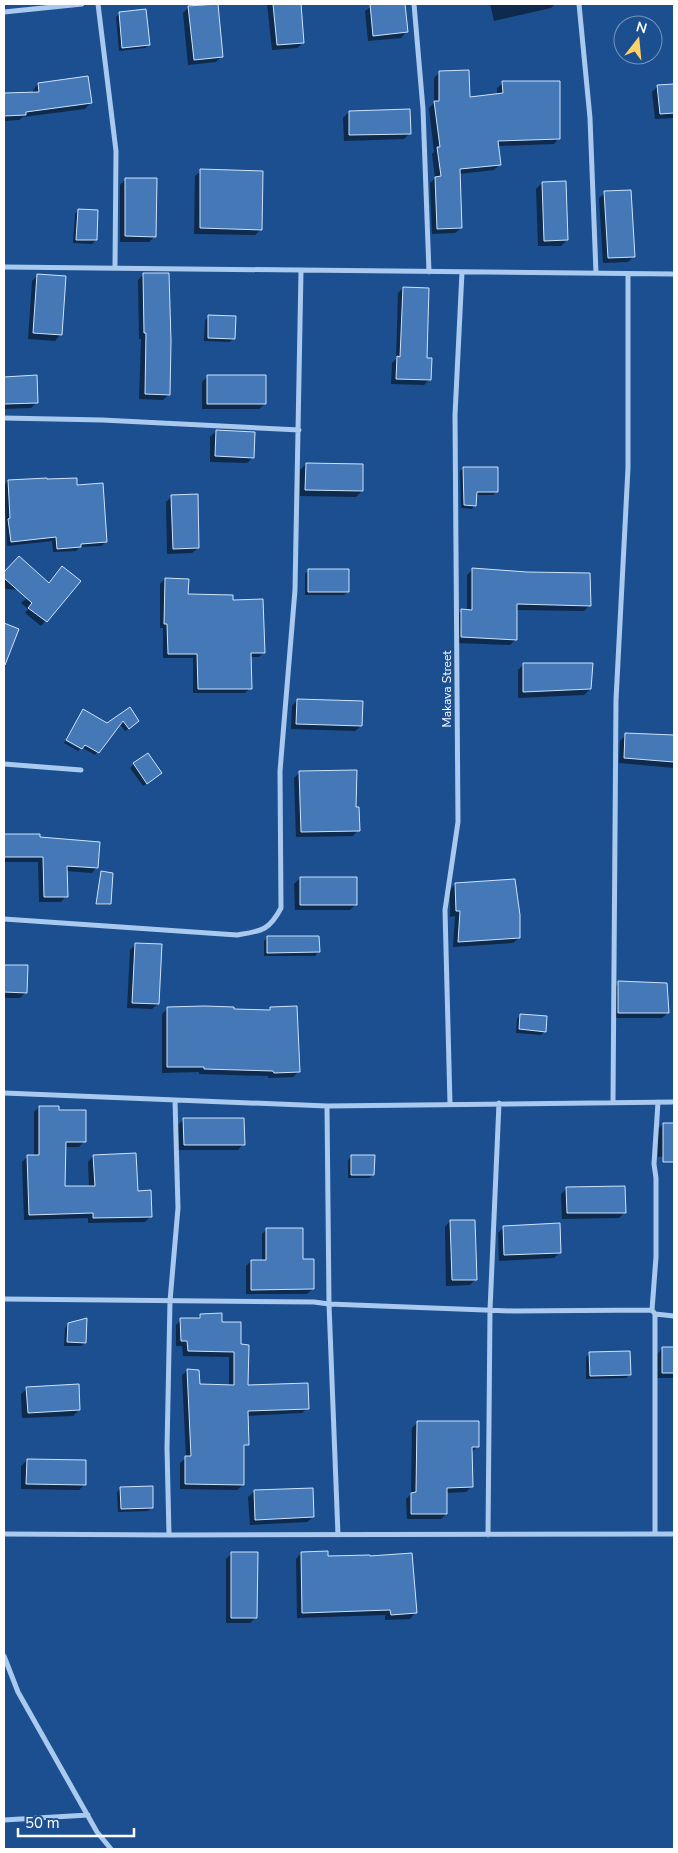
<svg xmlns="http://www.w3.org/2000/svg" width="678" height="1853" font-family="'Nunito Sans',sans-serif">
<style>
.shadow{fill:#0007}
.building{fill:#4478b7;stroke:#cfe3fa}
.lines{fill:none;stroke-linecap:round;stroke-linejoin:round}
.minor{stroke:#a9c9ee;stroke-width:5}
.labels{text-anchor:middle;stroke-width:4.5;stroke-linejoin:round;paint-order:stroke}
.street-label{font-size:12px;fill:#fff;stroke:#1b4f8f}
</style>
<rect width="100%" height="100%" fill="#1b4f8f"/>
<!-- shadow -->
<path class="shadow" d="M267 4H300L303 43 297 48 272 50Z
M375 4H403L406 32 401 38 368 41 365 11Z
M490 4H555L551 8 494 21Z
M189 7 222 56 216 62 188 65 183 13Z
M120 13 149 45 145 48 119 51 116 17Z
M440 72 469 98 497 95V88L503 83 559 138 554 144 498 146 500 164 494 170 459 174 461 228 455 233 432 234 430 183 435 178 432 154 434 152 429 108 434 103V78Z
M38 84 90 103 85 109 23 117 19 120 4 121V94L33 93V90Z
M674 85V118L655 119 652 92 658 86Z
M349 112 410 133 404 139 344 141 343 118Z
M201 171 261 229 255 235 194 234 195 176Z
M126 179 155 236 149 242H120V185Z
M542 183 567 240 561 246H538L536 189Z
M605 193 634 256 628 262 603 263 599 198Z
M78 210 96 240 92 244 73 243 75 214Z
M144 274 169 394 163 400 139 399 141 339H139L138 280Z
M38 275 60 335 55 341 28 339 32 281Z
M403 288 426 359 429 380 424 385 391 384 392 363 396 359 398 293Z
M209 317 234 338 230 342 204 341 205 320Z
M208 376 265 404 259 409H202V382Z
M36 377 37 402 31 408 4 409V378Z
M216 431 253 457 247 463 210 462V437Z
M306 464 362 491 356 497 300 496V470Z
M464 468 497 491 493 495H476L475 505 472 509 461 508 460 471Z
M8 481 76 486 106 542 101 546 80 547 76 551 53 552 52 541 7 546 4 485Z
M172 496 198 548 192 553 167 554 166 502Z
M19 558 48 584 79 581 41 626 25 613 28 609 21 603 26 599 57 592 6 589 4 587V574Z
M473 569 590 605 584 611 516 610V639L510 645 456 643V616L461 611H467V575Z
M309 570 348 592 344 595H305V574Z
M165 579 187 595 232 601 264 652 259 657H250V688L245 693H193V658H163V628H160V584Z
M524 664 590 689 584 695 518 698V670Z
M297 700 361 726 355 731 291 729 292 706Z
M129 709 135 724 125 731 119 723 95 755 66 738 83 711 107 725Z
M626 735 674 736V768L619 763 620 741Z
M65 741 80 749 78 751 64 743Z
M134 764 157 777 143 786 130 768Z
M300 772 355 808 358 830 353 836 296 837 294 778Z
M4 835H39V838L97 867 92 873 66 871V896L61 902H39L38 862H4Z
M101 873 110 904 108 905H96Z
M300 878 356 904 350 910H295L294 884Z
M455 884 519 938 513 943 453 947 455 916 450 917V890Z
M267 938 318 952 315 956H264V941Z
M136 944 158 1004 152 1009 127 1008 130 950Z
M4 966H27L26 992 20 998H4Z
M619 983 668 1013 662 1018H613V988Z
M168 1008 268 1011 270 1008 299 1071 293 1077 268 1078V1076L199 1074V1072L162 1073V1014Z
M520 1015 545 1031 541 1035 516 1033 517 1019Z
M39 1107 58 1111 84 1141 79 1147H64V1188L89 1187 88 1162 93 1156 150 1217 145 1222 88 1223V1218L24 1220 22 1162 28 1156H34V1112Z
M184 1119 243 1144 238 1150H178V1125Z
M663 1124H674V1156L658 1157 657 1130Z
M352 1156 373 1175 369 1178H348V1160Z
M567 1188 625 1212 619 1218 562 1219 561 1194Z
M450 1221 476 1279 470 1285 446 1286 445 1227Z
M504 1227 560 1252 554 1258 499 1261 498 1233Z
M267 1229 302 1260 313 1289 307 1294H246V1266L251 1261H262V1234Z
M200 1315 221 1323 239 1346 247 1386 307 1408 302 1413 247 1416V1444L243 1448V1485L237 1490 180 1489V1463L186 1458 182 1375 188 1370 199 1386H229V1357L183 1356 182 1346H176V1325L181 1320 196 1319Z
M68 1324 85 1343 81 1346H64L65 1328Z
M663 1348H674V1378H657V1354Z
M590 1353 629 1375 626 1378 586 1379V1357Z
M27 1388 79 1410 73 1416 22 1418 21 1394Z
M418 1422 477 1447 472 1452 471 1487 466 1492 446 1493V1514L441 1519H407L406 1499 411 1494 412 1428Z
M27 1460 85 1484 79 1490 21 1489V1466Z
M121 1488 152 1507 148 1511 118 1512 117 1492Z
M254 1492 313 1517 307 1522 250 1525 248 1497Z
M232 1553 256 1617 250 1623H226V1559Z
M301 1553 327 1557 415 1613 410 1619 385 1620V1615L297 1618 296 1559Z"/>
<!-- building -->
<path class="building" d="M218 4 223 57 194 60 188 6Z
M273 4H301L304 43 277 45Z
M370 4H405L408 32 373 36Z
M146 9 150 45 122 48 119 12Z
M469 70 470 97 503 93 502 81H560V139L498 141 501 165 460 169 462 228 437 229 435 177 441 176 437 147H440L434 101H439V71Z
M88 76 92 103 26 112V115L4 116V93L39 92 38 83Z
M674 84V113L660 114 657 85Z
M410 109 411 134 349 135V111Z
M200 169 263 171 262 230 200 228Z
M125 178H157L156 237 125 236Z
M566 181 568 240 544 241 542 182Z
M631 190 635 257 608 258 604 191Z
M78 209 98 210 97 240H76Z
M143 273H169L171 341 170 395 145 394 146 333H144Z
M37 274 66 276 62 335 33 333Z
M403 287 429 288 427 358H432L431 380 396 379 397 356 400 357Z
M208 315 236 316 235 339 208 338Z
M37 375 38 403 4 404V377Z
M207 375H266V404H207Z
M216 430 255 432 254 458 215 456Z
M306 463 363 464V491L305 490Z
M463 467H498V492H477L476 506 464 505Z
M47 478V479L77 478V485L103 483 107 542 81 544V547L57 549 56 537 11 542 8 519 10 518 8 480Z
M198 494 199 548 173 549 171 495Z
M19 556 49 583 62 566 81 581 47 622 28 608 32 603 4 578V572Z
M472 568 527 572 590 573 591 606 517 604V640L461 637V609L472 610Z
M308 569H349V592H308Z
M165 578 189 579 188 594 233 595V600L263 599 265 653H251L252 689H198L197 654H168L167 624H164Z
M4 623 19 629 5 665H4Z
M523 663H593L591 689 523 692Z
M297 699 363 701 362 726 296 724Z
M130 707 139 721 129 729 123 721 99 753 85 745 82 749 66 740 83 709 107 723Z
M625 733 674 735V762L624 758Z
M148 753 162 773 147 784 133 763Z
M357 770 356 807H359L360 831 301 832 299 771Z
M4 834H40V837L100 842 98 868 67 866 68 897H44L43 857H4Z
M101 871 113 873 111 904H96Z
M300 877H357V905H300Z
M515 879 520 915V938L458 942 460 911H456L455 883Z
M267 936H319L320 952 267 953Z
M135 943 162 944 159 1004 132 1003Z
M4 965H28L27 993 4 992Z
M618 981 667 983 669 1013H618Z
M205 1006 234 1007V1009L270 1010V1007L297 1006 300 1072 274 1073 273 1071 204 1069V1067H167V1007Z
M520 1014 547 1016 546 1032 519 1029Z
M39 1106H59V1110H86V1142H66L65 1186H95L93 1155 136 1153 138 1191 151 1190 152 1217 93 1218V1213L29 1215 27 1155H39Z
M183 1118H244L245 1145H184Z
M663 1123H674V1162H663Z
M351 1155H375L374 1175H351Z
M625 1186 626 1213H567L566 1187Z
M450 1220H475L477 1280H452Z
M560 1223 561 1253 504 1255 503 1226Z
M266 1228H303V1259H314V1289L251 1290V1260H266Z
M222 1313V1322H241V1344L249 1345 248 1385 308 1383 309 1409 248 1411 249 1445H244V1485L185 1484V1456H191L187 1369 199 1370 200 1384 234 1385V1352L188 1351 187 1341H181L180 1318H200V1314Z
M87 1318 86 1343 67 1342 68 1323Z
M662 1347H674V1373H662Z
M630 1351 631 1375 590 1376 589 1352Z
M79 1384 80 1410 28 1413 26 1387Z
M417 1421H479V1447H472L473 1487 447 1488V1514H411V1493L416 1492Z
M27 1459 86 1460V1485L26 1484Z
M153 1486V1508L121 1509 120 1487Z
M313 1488 314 1517 255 1520 254 1490Z
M328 1551V1556L370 1555V1556L412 1553 417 1613 391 1615 390 1610 302 1613 301 1552Z
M231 1552H258L257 1618H231Z"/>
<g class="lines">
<!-- minor -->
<path class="minor" d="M98 4 116 151 115 267
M414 4 423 109 429 272
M579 4 590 118 596 273
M4 12 82 4
M4 267 674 274
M4 418 102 420 299 430
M4 764 81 770
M4 919 237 935C261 931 269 931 281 908L280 771 295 590 301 271
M4 1093 327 1106 674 1102
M613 1102 616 700 628 468V274
M658 1102 654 1164 656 1178V1257L652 1310 655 1314 674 1316
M450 1104 445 910 458 822 455 415 462 272
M4 1299 314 1302 329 1304 327 1106
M4 1534 169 1535 674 1534
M655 1534V1314
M169 1535 167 1448 170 1301 178 1208 175 1100
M338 1535 329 1304 513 1311 652 1310
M488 1535 490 1310 499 1103
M4 1656 18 1692 97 1832 111 1849
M4 1820 88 1815"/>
</g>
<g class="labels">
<!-- street labels -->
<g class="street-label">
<text transform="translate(447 689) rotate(-90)" y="4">Makava Street</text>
</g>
</g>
<!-- border -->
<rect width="678" height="1853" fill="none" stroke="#ffffff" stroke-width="10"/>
<!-- north arrow -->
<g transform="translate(638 40) rotate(16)"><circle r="24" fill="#1b4f8f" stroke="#7695bc"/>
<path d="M0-4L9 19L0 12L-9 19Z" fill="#ffd166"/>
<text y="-8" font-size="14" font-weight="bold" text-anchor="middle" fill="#ffffff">N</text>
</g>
<!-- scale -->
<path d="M18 1828v8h116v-8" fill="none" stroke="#ffffff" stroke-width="2.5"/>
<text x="25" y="1828" font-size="15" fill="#ffffff" stroke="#1b4f8f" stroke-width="4" paint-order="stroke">50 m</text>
</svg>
